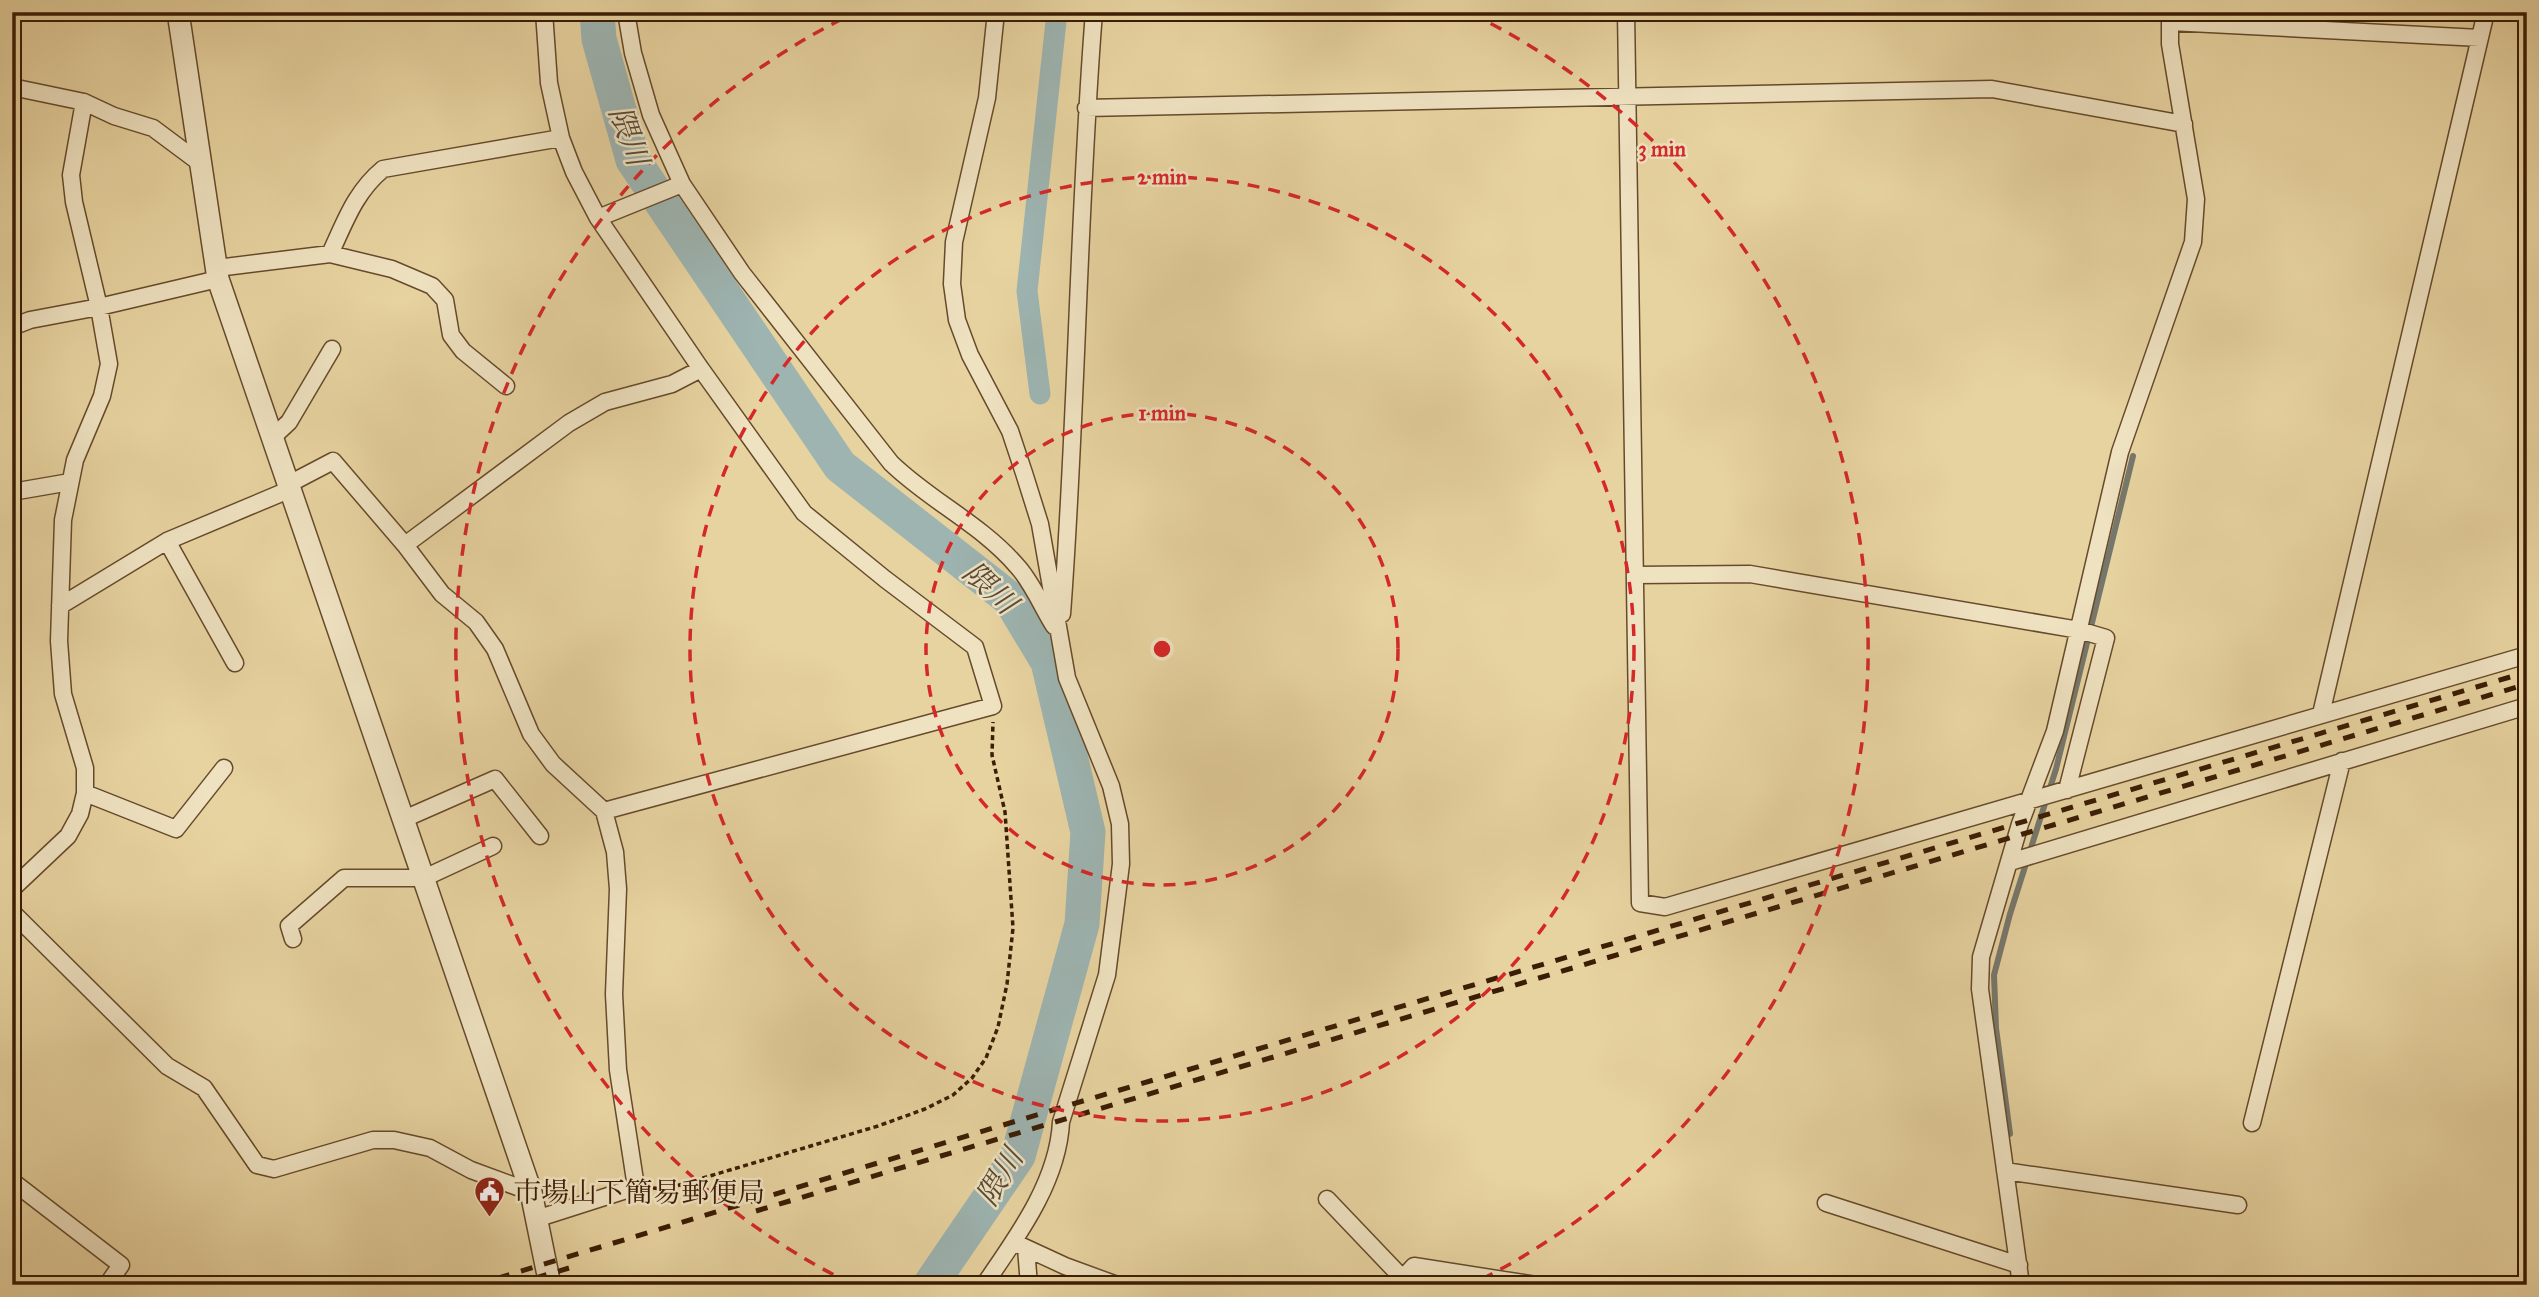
<svg xmlns="http://www.w3.org/2000/svg" width="2539" height="1297" font-family="'IM FELL Great Primer','Noto Serif JP',serif">
<style>
.lines{fill:none;stroke-linecap:round;stroke-linejoin:round}
.stream{stroke:#76776c;stroke-width:6}
.canal{stroke:#9db4b1;stroke-width:21}
.river{stroke:#9db4b1;stroke-width:35}
.minor-casing{stroke:#664a2b;stroke-width:19}
.tertiary-casing{stroke:#664a2b;stroke-width:24}
.path{stroke:#3b1c04;stroke-width:3.5;stroke-dasharray:5 3.5;stroke-linecap:butt}
.minor{stroke:#efe2c1;stroke-width:16}
.tertiary{stroke:#efe2c1;stroke-width:21}
.rail{stroke:#3b1c04;stroke-width:5;stroke-dasharray:12 12;stroke-linecap:butt}
.ring{fill:none;stroke:#d62828;stroke-width:3.5;stroke-dasharray:12 9}
.labels{text-anchor:middle;stroke-width:5;stroke-linejoin:round;paint-order:stroke}
.poi-label{font-size:28px;fill:#3b1c04;stroke:#efe2c1;text-anchor:start}
.water-label{font-size:30px;font-style:italic;fill:#584a38;stroke:#efe2c1}
.centre{fill:#d62828;stroke:#efe2c1;stroke-width:3.5}
.ring-label{font-size:21px;text-anchor:middle;font-weight:bold;fill:#d62828;stroke:#efe2c1;stroke-width:5;stroke-linejoin:round;paint-order:stroke}
</style>
<rect width="100%" height="100%" fill="#e7d3a0"/>
<filter id="stains"><feTurbulence type="fractalNoise" baseFrequency=".00286" numOctaves="4"/><feColorMatrix values="0 0 0 0 .2 0 0 0 0 .09 0 0 0 0 .02 0 0 0 .5 -.17"/></filter>
<radialGradient id="worn" r=".72"><stop offset=".6" stop-color="#630" stop-opacity="0"/><stop offset="1" stop-color="#630" stop-opacity=".3"/></radialGradient>
<g class="lines">
<!-- stream -->
<path class="stream" d="M2010 1134 1996 1028 1994 975 2010 914 2056 769 2133 456"/>
<!-- canal -->
<path class="canal" d="M1040 394 1027 291 1057 12"/>
<!-- river -->
<path class="river" d="M597 12 599 39 633 160 840 466 1010 599 1048 662 1088 832 1082 924 1018 1156 930 1285"/>
<defs>
<path id="minor" d="M544 12 549 83 561 138 574 172 598 218 701 369 804 513 885 579 975 647 993 706 604 811
M626 12 633 53 651 115 682 184 742 273 891 463C930 501 981 524 1017 566 1032 582 1042 607 1054 626
M1626 12 1640 903 1665 907 2527 655
M2170 22 2480 38
M12 87 84 102 114 116 153 128 200 163
M1086 108 1992 89 2184 124
M598 218 682 184
M330 254 392 269 432 286 445 300 451 335 463 351 506 386
M217 268 330 254C345 222 355 192 383 169L561 138
M12 327 30 320 99 307 218 279
M273 437 289 422 332 349
M289 484 333 461 405 545 442 594 476 622 495 649 531 734 553 764 604 811 615 852 618 889 614 994 618 1070 636 1187 536 1219
M12 492 70 482
M167 541 235 663
M405 545 569 423 605 402 672 384 701 369
M1635 575 1750 574 2079 630 2106 638 2067 790
M60 606 167 541 291 489
M1062 614C1077 414 1078 213 1094 12
M2321 714 2486 12
M85 793 176 829 224 768
M404 819 495 779 540 836
M2010 862 2527 706
M12 889 68 836 80 814 85 793V768L63 694 59 641 63 520 75 460 102 396 109 364 99 307 74 202 71 175 84 102
M12 912 167 1066 204 1088 257 1165 274 1169 373 1140H394L430 1148 471 1170 531 1192
M293 939 289 926 344 878H424L493 846
M2252 1123 2342 761
M2005 1171 2238 1205
M12 1181 121 1265 107 1285
M1327 1199 1409 1285
M1826 1203 2019 1265
M1013 1242 1065 1266 1117 1285
M1026 1248 1029 1285
M1403 1278 1414 1266 1536 1285
M984 1285C1017 1237 1058 1182 1061 1122L1107 975 1121 864 1120 824 1111 786 1067 678 1040 524 1024 473 1010 431 970 355 957 320 952 284 954 242 987 98 996 12
M2021 1285 1980 989 1981 957 2020 824 2055 731 2120 452 2193 242 2196 199 2170 44V12"/>
<path id="tertiary" d="M178 12 218 279 531 1192 550 1285"/>
</defs>
<!-- minor casing -->
<use href="#minor" class="minor-casing"/>
<!-- tertiary casing -->
<use href="#tertiary" class="tertiary-casing"/>
<!-- path -->
<path class="path" d="M653 1188 666 1189 878 1126 925 1109 953 1095 972 1078 986 1058 998 1027 1007 984 1013 928 1005 812 992 755 993 722"/>
<!-- minor -->
<use href="#minor" class="minor"/>
<!-- tertiary -->
<use href="#tertiary" class="tertiary"/>
<!-- rail -->
<path class="rail" d="M756 1211 2527 684
M475 1285 1066 1106 2527 672
M512 1285 569 1268"/>
</g>
<!-- distance rings -->
<g class="ring">
<circle cx="1162" cy="649" r="236"/>
<circle cx="1162" cy="649" r="472"/>
<path d="M852 1284A707 707 0 0 1 852 14M1472 14A707 707 0 0 1 1472 1284"/>
</g>
<!-- icons -->
<defs>
<symbol id="civic-pin" viewBox="-11 -11 22 30"><path d="M0 17L-7.5 6A9.5 9.5 0 1 1 7.5 6Z" fill="#8f2418" stroke="#efe2c1"/><path d="M-.6-6.5H3V-4.5H.6V-3L4-1V1h2V6H-6V1h2V-1L-.6-3ZM-1.2 2.5V6h2.4V2.5Z" fill="#fff"/></symbol>
</defs>
<g fill-rule="evenodd">
<use href="#civic-pin" x="472" y="1174" width="35" height="47"/>
</g>
<g class="labels">
<!-- poi labels -->
<g class="poi-label">
<text x="513" y="1202">市場山下簡易郵便局</text>
</g>
<!-- water labels -->
<g class="water-label">
<text transform="translate(629 136) rotate(70)" y="10">隈川</text>
<text transform="translate(990 588) rotate(43)" y="10">隈川</text>
<text transform="translate(1000 1177) rotate(-59)" y="10">隈川</text>
</g>
</g>
<circle cx="1162" cy="649" r="10" class="centre"/>
<g class="ring-label">
<text x="1662" y="156">3 min</text>
<text x="1162" y="184">2 min</text>
<text x="1162" y="420">1 min</text>
</g>
<!-- margin -->
<rect width="2539" height="1297" fill="none" stroke="#e7d3a0" stroke-width="42"/>
<rect x="14" y="14" width="2511" height="1269" fill="none" stroke="#3b1c04" stroke-width="3.5"/>
<rect x="21" y="21" width="2497" height="1255" fill="none" stroke="#3b1c04" stroke-width="2"/>
<rect width="100%" height="100%" filter="url(#stains)"/>
<rect width="100%" height="100%" fill="url(#worn)"/>
</svg>
